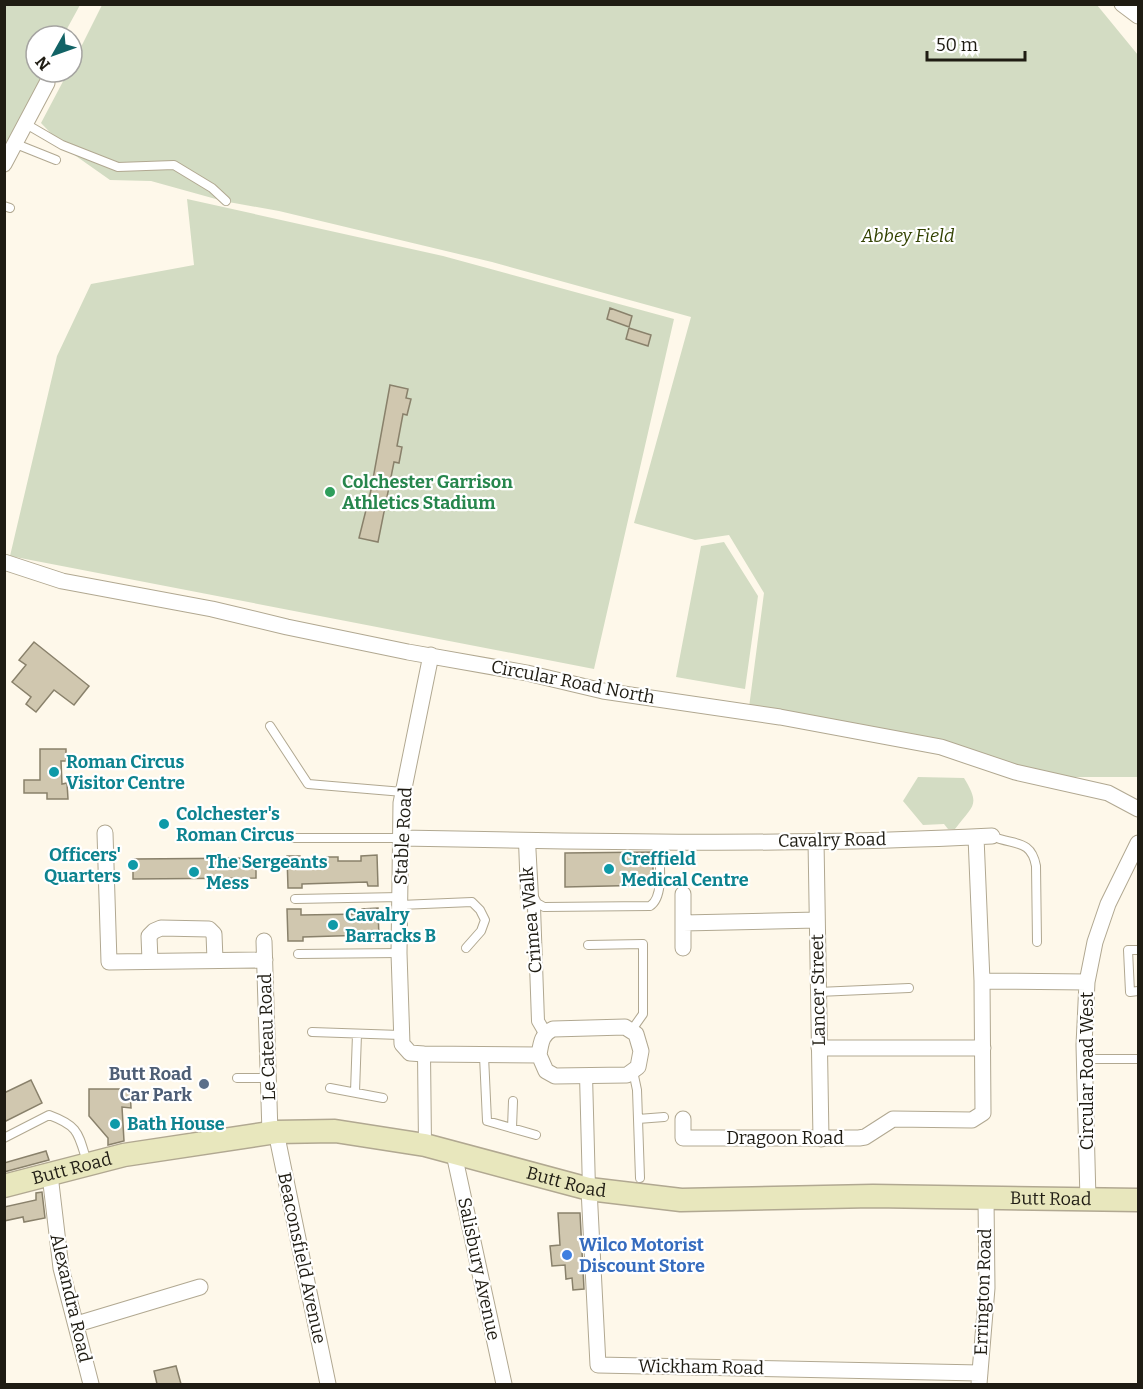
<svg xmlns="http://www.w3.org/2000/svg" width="1143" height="1389" font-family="Bitter,serif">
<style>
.green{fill:#d3dcc3}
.building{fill:#d0c7af;stroke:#89816b;stroke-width:1.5}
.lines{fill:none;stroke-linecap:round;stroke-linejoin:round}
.service-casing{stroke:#b1a891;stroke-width:10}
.pedestrian-casing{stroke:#b1a891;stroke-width:14}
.minor-casing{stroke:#b1a891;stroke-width:17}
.secondary-casing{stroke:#b1a891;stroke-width:25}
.service{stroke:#fff;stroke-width:8}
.pedestrian{stroke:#fff;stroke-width:12}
.minor{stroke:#fff;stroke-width:15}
.secondary{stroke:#e8e7bd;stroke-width:22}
.leisure-dot{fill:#2e9e5b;stroke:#fff;stroke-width:2}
.culture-dot{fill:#0f9aa8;stroke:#fff;stroke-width:2}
.service-dot{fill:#5c6f8a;stroke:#fff;stroke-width:2}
.shop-dot{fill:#3f7fe0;stroke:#fff;stroke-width:2}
.labels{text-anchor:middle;stroke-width:4.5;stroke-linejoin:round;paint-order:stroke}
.park-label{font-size:18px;font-style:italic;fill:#324200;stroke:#fff}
.leisure-label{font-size:18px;font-weight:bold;fill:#27864d;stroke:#fff;text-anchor:start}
.street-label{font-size:18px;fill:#1f1c13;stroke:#fff}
.culture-label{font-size:18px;font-weight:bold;fill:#0d838f;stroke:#fff;text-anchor:start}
.service-label{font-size:18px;font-weight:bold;fill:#4e5e75;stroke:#fff;text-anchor:end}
.shop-label{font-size:18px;font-weight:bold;fill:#366cbe;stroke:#fff;text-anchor:start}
</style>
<rect width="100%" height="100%" fill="#fef8ea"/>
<!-- green -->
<path class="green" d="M5 5H80L63 36H36V72H44L5 147Z
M102 5H1097L1138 55V777H1038L984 763 748 715 764 593 729 535 695 540 634 523 691 317 492 262 279 211 223 201 151 181 110 180 66 149 41 123 68 72H72V65Z
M187 199 443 256 674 319 594 669 10 556 57 356 91 284 194 265Z
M724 542 758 596 745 689 676 677 701 546Z
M918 777 964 778C981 806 973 805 955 829H948L944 824 923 825 903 801Z"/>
<!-- building -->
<path class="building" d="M610 308 632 316 629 327 607 319Z
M629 328 651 335 648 346 626 339Z
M390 385 408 389 406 398 411 399 407 415 403 414 397 446 402 447 399 463 394 462 378 542 359 538 371 490Z
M34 642 89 686 74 705 54 690 36 712 26 704 31 697 12 682 26 665 19 660Z
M40 749H66V761H61L62 784 67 783 68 799H47V793H24V780H40Z
M653 852V885L565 887V853Z
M377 855 378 886H368L367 882 302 884V888H288L287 856H300L301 862H328L327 857H338V861H361V856Z
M256 858V878L133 879V859Z
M378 908 379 939H369L368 935 303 937V941H288L287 909H301V915L362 914V909Z
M31 1080 42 1103 4 1122V1093Z
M89 1089H130L131 1108 122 1107 124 1141 108 1145V1138L89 1116Z
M46 1151 49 1160 4 1172V1163Z
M42 1192 45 1218 24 1222 23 1217 4 1221V1207L36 1200V1193Z
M558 1213H580L584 1289 573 1290 572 1278 566 1279 565 1265 552 1266 550 1246 560 1245Z
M176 1366 181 1384H157L154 1371Z"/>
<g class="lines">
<defs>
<path id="service" d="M26 124 62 145 118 167 174 165 212 188 226 201
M16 144 56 160
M4 206 10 208
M270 726 308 784 403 792
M992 836C1013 846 1031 838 1036 866L1037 942
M287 838H400
M531 841 534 897 537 903 544 907 650 906C665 897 659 859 659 842
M295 899 400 897
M400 905 472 902 480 910 485 920 481 931 466 948
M588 945 643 944V1014L631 1031
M1138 950H1128L1130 992 1138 991
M298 954 399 953
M818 992 909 988
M312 1032 400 1035
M484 1056 487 1121 536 1135
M1085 1059H1138
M633 1071 637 1090 640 1178
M237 1078H269
M330 1088 383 1098
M355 1092 357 1034
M638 1119 664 1117
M512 1128 513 1101
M4 1138 49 1115C79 1126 78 1133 87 1162"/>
<path id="pedestrian" d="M525 841 527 895 534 907 538 1021 545 1033
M424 1054 425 1145
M586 1075 589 1189"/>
<path id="minor" d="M1122 4 1138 16
M4 164 47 83
M4 562 62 581 212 609 287 627 408 652 527 673 603 691 780 717 941 747 1015 772 1108 793 1138 809
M431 655 401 803 399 953 402 1044 410 1053 424 1054 539 1055C541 1042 542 1034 553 1029L625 1027 636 1034 641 1051 638 1067 627 1075 555 1076 546 1071 539 1055
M105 833 109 962 265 960
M400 838C597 842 796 846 992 836
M816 841 821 1139
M683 894V948
M683 923 817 920
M264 941 270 1133
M150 961 149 936 154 931 161 928 209 929 214 934 215 960
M982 981 1087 982
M819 1048H983
M683 1119V1138H859L865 1137 893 1119 972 1120 983 1113 982 981 976 837
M276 1132 328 1384
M454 1154 504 1384
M50 1175 61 1268 91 1384
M589 1189 598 1365 980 1373
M1088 1200 1084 1045 1087 982 1095 942 1108 904 1138 843
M77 1324 200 1287
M979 1384 987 1288 986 1199"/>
<g id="secondary">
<path id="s1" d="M4 1186 124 1155 276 1132 335 1131 425 1145 589 1189 681 1200 873 1196 1138 1200"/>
</g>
</defs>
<!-- service casing -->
<use href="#service" class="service-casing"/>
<!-- pedestrian casing -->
<use href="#pedestrian" class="pedestrian-casing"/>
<!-- minor casing -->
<use href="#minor" class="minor-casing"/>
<!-- secondary casing -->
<use href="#secondary" class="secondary-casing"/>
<!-- service -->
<use href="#service" class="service"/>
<!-- pedestrian -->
<use href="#pedestrian" class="pedestrian"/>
<!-- minor -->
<use href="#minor" class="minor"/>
<!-- secondary -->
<use href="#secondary" class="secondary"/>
</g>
<!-- markers -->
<circle class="leisure-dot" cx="330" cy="492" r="6"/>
<g class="culture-dot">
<circle cx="54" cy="772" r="6"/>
<circle cx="164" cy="824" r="6"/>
<circle cx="133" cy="865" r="6"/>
<circle cx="609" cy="869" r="6"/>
<circle cx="194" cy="872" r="6"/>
<circle cx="333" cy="925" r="6"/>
<circle cx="115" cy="1124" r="6"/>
</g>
<circle class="service-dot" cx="204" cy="1084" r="6"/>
<circle class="shop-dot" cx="567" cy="1255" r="6"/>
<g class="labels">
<!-- park labels -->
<g class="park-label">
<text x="908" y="242">Abbey Field</text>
</g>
<!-- leisure labels -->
<g class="leisure-label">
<text x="342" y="488">Colchester Garrison<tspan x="342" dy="21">Athletics Stadium</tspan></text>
</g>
<!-- street labels -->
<g class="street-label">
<text transform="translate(573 682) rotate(11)" y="6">Circular Road North</text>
<text transform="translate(403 836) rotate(-87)" y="6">Stable Road</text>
<text transform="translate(832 840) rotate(-1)" y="6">Cavalry Road</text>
<text transform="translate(531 920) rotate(-95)" y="6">Crimea Walk</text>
<text transform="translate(818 990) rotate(-91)" y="6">Lancer Street</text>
<text transform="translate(267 1037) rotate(-92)" y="6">Le Cateau Road</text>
<text transform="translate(1087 1071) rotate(-90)" y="6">Circular Road West</text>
<text x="785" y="1144">Dragoon Road</text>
<text dy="6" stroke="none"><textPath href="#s1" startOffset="70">Butt Road</textPath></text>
<text dy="6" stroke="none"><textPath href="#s1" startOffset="574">Butt Road</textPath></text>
<text dy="6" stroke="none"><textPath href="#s1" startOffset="1060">Butt Road</textPath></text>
<text transform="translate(302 1258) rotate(78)" y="6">Beaconsfield Avenue</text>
<text transform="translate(479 1269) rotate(78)" y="6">Salisbury Avenue</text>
<text transform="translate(983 1292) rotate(-88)" y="6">Errington Road</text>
<text transform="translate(71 1298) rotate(77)" y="6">Alexandra Road</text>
<text transform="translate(701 1367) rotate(1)" y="6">Wickham Road</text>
</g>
<!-- culture labels -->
<g class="culture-label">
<text x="66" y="768">Roman Circus<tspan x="66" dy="21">Visitor Centre</tspan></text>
<text x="176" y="820">Colchester's<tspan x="176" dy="21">Roman Circus</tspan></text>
<text x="121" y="861" text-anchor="end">Officers'<tspan x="121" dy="21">Quarters</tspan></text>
<text x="621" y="865">Creffield<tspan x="621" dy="21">Medical Centre</tspan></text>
<text x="206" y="868">The Sergeants<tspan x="206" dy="21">Mess</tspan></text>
<text x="345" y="921">Cavalry<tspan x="345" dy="21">Barracks B</tspan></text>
<text x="127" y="1130">Bath House</text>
</g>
<!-- service labels -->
<g class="service-label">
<text x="192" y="1080">Butt Road<tspan x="192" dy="21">Car Park</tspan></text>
</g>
<!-- shop labels -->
<g class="shop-label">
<text x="579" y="1251">Wilco Motorist<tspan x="579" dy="21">Discount Store</tspan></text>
</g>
</g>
<!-- border -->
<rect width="1143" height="1389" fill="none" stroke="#1f1c13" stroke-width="12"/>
<!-- north arrow -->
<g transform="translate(54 54) rotate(230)"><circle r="28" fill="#ffffff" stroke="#a5a4a1" stroke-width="1.5"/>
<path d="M0-4.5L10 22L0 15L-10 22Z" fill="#126366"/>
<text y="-9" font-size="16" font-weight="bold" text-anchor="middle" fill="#1f1c13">N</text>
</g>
<!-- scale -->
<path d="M927 51v9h98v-9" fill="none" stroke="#1f1c13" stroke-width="3"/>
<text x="936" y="51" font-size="18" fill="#1f1c13" stroke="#ffffff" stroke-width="4.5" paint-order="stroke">50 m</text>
</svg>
